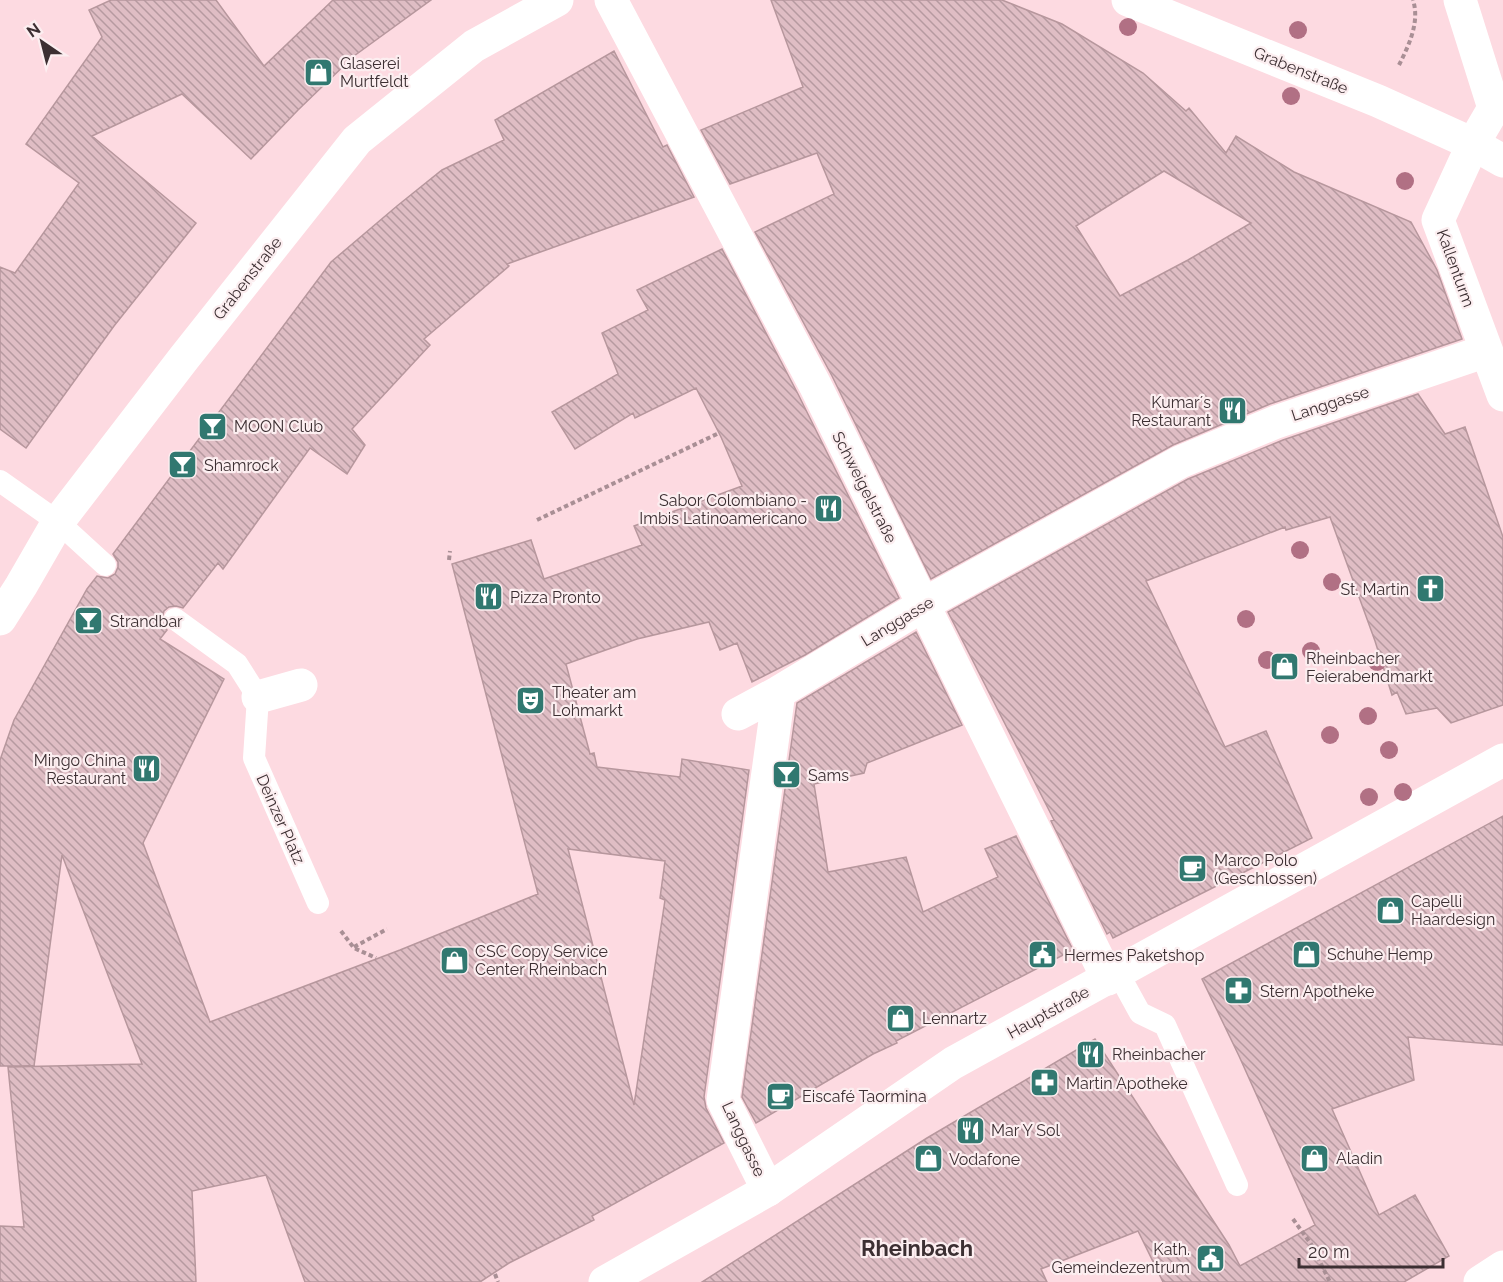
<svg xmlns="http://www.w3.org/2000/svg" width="1503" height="1282" font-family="Raleway,sans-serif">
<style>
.building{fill:url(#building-back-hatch);stroke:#b7979d;stroke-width:1.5;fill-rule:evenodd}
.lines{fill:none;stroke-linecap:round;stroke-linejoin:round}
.path{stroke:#a98f95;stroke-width:4;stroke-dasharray:4.5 3;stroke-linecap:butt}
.lane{stroke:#fff;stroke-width:22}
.street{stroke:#fff;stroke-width:33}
.secondary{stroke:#fff;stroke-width:33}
.tree{fill:#b17084}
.labels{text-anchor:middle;stroke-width:4.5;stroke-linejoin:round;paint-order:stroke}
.poi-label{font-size:16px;fill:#3c2f32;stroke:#fceef0;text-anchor:start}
.street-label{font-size:16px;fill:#3c2f32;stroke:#fceef0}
.district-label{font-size:22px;font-weight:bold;fill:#3c2f32;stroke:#fceef0}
</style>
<defs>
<pattern id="building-back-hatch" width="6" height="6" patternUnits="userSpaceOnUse" patternTransform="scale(1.5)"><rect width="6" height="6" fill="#dfbdc4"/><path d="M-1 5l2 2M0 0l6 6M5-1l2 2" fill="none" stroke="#b69aa0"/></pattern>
</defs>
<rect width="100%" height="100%" fill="#fddae1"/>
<!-- building -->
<path class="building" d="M111 0H216L264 66 333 0H431L354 56 298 110 251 159 182 94 92 136 196 223 114 326 26 448 0 429V267L15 273 79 183 26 144 102 37 89 10Z
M771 0H1002L1062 24 1143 73 1186 111 1189 108 1226 153 1236 136 1294 172 1411 222 1437 270 1462 339 1270 404 1173 445 931 579 832 376 755 232 834 194 817 153 730 184 701 130 803 87ZM1164 171 1251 223 1188 260 1120 296 1076 226Z
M614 51 663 147 667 145 694 197 507 264 509 266 424 339 430 345 352 429 365 445 347 474 310 448 223 569 218 563 183 608 176 606 169 607 164 611 162 618 163 625 167 630 160 639 224 679 143 843 210 1022 400 950 538 894 452 564 531 540 544 579 642 545 634 526 742 486 721 437 696 388 635 418 633 413 575 449 552 412 618 374 602 333 648 310 637 290 722 249 798 394 899 598 805 655 752 682 737 643 720 650 709 622 637 639 566 664 590 754 594 753 597 767 680 777 682 759 749 770 704 1097 706 1108 724 1143 592 1216 594 1220 509 1263 480 1282H305L266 1175 192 1191 196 1282H0V1226L24 1227 8 1067 142 1064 62 855 34 1066H0V760L14 720 87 589 97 576 108 578 115 574 118 567V562L113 554 331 262 397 206 442 170 504 140 495 120ZM568 849 665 861 660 898 665 900 634 1105Z
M1418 394 1445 434 1465 427 1503 537V705L1451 723 1437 708 1406 714 1397 692 1392 695 1375 641 1330 517 1286 530 1285 527 1146 581 1225 747 1266 731 1312 838 1113 938 1110 932 1107 934 1051 821 1054 820 948 612 1188 479 1283 440Z
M916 632 962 725 867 763 864 773 814 784 828 872 906 857 923 912 998 877 985 849 1016 836 1073 950 896 1041 897 1043 873 1054 756 1123 742 1097 797 703Z
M1503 816V1045L1408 1037 1414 1080 1332 1109 1379 1215 1415 1195 1449 1256 1404 1282H1163L1138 1231 1041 1269 1047 1282H702L927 1138 1095 1039 1229 1245 1240 1266 1315 1225 1239 1056 1202 979Z"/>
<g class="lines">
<!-- path -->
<path class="path" d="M1399 65C1409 45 1420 22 1413 0
M537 520 719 433
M449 560 450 551
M341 931 354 948 376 958
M354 947 387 929
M1293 1219 1311 1244 1330 1282
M495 1274 498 1282"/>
<!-- lane -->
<path class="lane" d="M0 481 58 522 105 565
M175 619 237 664 258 697 254 758 318 903
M1118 973 1140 1013 1165 1025 1237 1185"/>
<!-- street -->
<path class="street" d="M611 0 815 385 1108 979
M1460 0 1494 108 1473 144 1438 220 1503 395
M258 697 301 685
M738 714 779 692
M768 1190 723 1100 779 692 935 598 1180 462 1276 422 1486 351
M1480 1282 1503 1267"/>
<!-- secondary -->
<path class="secondary" d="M1128 0 1378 101 1473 144 1503 161
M0 619 21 586 58 522 184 358 357 140 474 46 557 0
M605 1282 768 1190 953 1063 1503 760"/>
</g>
<!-- trees -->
<g class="tree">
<circle cx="1128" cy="27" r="9"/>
<circle cx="1298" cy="30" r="9"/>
<circle cx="1291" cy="96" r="9"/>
<circle cx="1405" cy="181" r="9"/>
<circle cx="1300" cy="550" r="9"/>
<circle cx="1332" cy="582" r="9"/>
<circle cx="1246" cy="619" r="9"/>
<circle cx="1311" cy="651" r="9"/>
<circle cx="1267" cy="660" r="9"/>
<circle cx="1377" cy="662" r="9"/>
<circle cx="1368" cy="716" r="9"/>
<circle cx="1330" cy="735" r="9"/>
<circle cx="1389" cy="750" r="9"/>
<circle cx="1403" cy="792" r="9"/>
<circle cx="1369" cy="797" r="9"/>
</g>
<!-- icons -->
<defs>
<symbol id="shop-square" viewBox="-11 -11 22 22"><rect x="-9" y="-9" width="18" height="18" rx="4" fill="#317870" stroke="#fceef0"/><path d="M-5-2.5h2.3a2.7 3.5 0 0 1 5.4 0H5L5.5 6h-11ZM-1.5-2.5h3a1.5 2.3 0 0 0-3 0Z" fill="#fff"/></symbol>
<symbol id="restaurant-square" viewBox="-11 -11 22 22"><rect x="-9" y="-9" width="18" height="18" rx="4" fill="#317870" stroke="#fceef0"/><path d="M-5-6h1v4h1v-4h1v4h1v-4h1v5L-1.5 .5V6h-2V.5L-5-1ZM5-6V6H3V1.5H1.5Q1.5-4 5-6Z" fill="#fff"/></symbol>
<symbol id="bar-square" viewBox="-11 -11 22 22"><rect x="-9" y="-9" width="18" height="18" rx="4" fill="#317870" stroke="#fceef0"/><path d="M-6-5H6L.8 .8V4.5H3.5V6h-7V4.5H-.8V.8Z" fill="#fff"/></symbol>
<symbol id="church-square" viewBox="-11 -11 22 22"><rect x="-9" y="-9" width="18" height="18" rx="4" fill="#317870" stroke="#fceef0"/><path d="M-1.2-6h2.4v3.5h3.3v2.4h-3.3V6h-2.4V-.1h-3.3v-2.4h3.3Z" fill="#fff"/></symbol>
<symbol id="theatre-square" viewBox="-11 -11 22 22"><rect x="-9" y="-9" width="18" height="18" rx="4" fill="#317870" stroke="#fceef0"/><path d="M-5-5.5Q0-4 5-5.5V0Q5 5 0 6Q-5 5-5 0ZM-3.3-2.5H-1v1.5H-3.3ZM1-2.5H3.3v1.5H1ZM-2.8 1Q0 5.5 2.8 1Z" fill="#fff"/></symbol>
<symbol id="cafe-square" viewBox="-11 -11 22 22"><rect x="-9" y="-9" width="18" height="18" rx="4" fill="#317870" stroke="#fceef0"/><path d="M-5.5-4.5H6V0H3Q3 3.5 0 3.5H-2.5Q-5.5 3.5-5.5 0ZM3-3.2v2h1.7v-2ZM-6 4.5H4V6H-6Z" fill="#fff"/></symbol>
<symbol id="civic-square" viewBox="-11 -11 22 22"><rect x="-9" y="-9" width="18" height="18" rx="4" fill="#317870" stroke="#fceef0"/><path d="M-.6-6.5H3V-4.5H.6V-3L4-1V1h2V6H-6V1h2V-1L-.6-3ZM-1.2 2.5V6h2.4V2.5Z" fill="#fff"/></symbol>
<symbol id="pharmacy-square" viewBox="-11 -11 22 22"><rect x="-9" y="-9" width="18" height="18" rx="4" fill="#317870" stroke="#fceef0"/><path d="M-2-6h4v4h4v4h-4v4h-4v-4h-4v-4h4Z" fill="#fff"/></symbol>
</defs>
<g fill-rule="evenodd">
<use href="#shop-square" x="302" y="56" width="33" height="33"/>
<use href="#restaurant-square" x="1216" y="394" width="33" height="33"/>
<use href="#bar-square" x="196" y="410" width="33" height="33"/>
<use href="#bar-square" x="166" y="448" width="33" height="33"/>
<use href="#restaurant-square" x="812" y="492" width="33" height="33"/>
<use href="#church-square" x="1414" y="572" width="33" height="33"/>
<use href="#restaurant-square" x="472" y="580" width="33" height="33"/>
<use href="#bar-square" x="72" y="604" width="33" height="33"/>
<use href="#shop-square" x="1268" y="650" width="33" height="33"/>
<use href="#theatre-square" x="514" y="684" width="33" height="33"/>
<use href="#restaurant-square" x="130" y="752" width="33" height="33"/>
<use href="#bar-square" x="770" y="758" width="33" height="33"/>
<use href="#cafe-square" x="1176" y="852" width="33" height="33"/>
<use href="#shop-square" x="1374" y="894" width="33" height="33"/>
<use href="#shop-square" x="1290" y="938" width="33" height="33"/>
<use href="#civic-square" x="1026" y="938" width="33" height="33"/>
<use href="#shop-square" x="438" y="944" width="33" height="33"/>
<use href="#pharmacy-square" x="1222" y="974" width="33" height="33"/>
<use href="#shop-square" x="884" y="1002" width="33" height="33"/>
<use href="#restaurant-square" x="1074" y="1038" width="33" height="33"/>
<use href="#pharmacy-square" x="1028" y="1066" width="33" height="33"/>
<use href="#cafe-square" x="764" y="1080" width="33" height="33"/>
<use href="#restaurant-square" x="954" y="1114" width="33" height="33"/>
<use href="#shop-square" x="1298" y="1142" width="33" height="33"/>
<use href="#shop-square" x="912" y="1142" width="33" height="33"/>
<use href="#civic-square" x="1194" y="1242" width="33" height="33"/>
</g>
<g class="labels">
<!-- poi labels -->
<g class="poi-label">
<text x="340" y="69">Glaserei<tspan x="340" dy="18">Murtfeldt</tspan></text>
<text x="1211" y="408" text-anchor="end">Kumar´s<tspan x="1211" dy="18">Restaurant</tspan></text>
<text x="234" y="432">MOON Club</text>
<text x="204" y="471">Shamrock</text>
<text x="807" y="506" text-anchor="end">Sabor Colombiano -<tspan x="807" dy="18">Imbis Latinoamericano</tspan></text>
<text x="1409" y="595" text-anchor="end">St. Martin</text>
<text x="510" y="603">Pizza Pronto</text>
<text x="110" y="627">Strandbar</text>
<text x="1306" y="664">Rheinbacher<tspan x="1306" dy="18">Feierabendmarkt</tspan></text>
<text x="552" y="698">Theater am<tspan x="552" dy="18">Lohmarkt</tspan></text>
<text x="126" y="766" text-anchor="end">Mingo China<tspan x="126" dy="18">Restaurant</tspan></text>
<text x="808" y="781">Sams</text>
<text x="1214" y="866">Marco Polo<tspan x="1214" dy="18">(Geschlossen)</tspan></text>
<text x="1411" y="907">Capelli<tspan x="1411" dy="18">Haardesign</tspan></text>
<text x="475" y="957">CSC Copy Service<tspan x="475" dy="18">Center Rheinbach</tspan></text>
<text x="1327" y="960">Schuhe Hemp</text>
<text x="1064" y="961">Hermes Paketshop</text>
<text x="1260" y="997">Stern Apotheke</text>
<text x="922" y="1024">Lennartz</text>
<text x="1112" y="1060">Rheinbacher</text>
<text x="1066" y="1089">Martin Apotheke</text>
<text x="802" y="1102">Eiscafé Taormina</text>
<text x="991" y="1136">Mar Y Sol</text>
<text x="1336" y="1164">Aladin</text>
<text x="949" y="1165">Vodafone</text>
<text x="1190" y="1255" text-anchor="end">Kath.<tspan x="1190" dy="18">Gemeindezentrum</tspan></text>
</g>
<!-- street labels -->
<g class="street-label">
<text transform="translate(1301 70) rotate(22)" y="6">Grabenstraße</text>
<text transform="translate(1456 268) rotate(70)" y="6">Kallenturm</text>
<text transform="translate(247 278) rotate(-52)" y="6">Grabenstraße</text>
<text transform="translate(1330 403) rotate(-18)" y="6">Langgasse</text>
<text transform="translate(865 487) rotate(63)" y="6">Schweigelstraße</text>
<text transform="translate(897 621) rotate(-31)" y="6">Langgasse</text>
<text transform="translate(281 819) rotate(66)" y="6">Deinzer Platz</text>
<text transform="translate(1048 1012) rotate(-29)" y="6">Hauptstraße</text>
<text transform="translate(744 1139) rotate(65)" y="6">Langgasse</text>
</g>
<!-- district labels -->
<g class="district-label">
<text x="917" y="1256">Rheinbach</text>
</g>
</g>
<!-- north arrow -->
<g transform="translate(42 42) rotate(325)" stroke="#fceef0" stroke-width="4.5" paint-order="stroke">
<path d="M0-4.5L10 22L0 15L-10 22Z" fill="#3c2f32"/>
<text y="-9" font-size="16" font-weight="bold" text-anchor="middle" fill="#3c2f32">N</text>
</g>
<!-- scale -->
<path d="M1299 1258v9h144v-9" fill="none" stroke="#3c2f32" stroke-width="3"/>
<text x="1308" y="1258" font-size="18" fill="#3c2f32" stroke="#fceef0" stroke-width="4.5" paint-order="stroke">20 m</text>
</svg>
